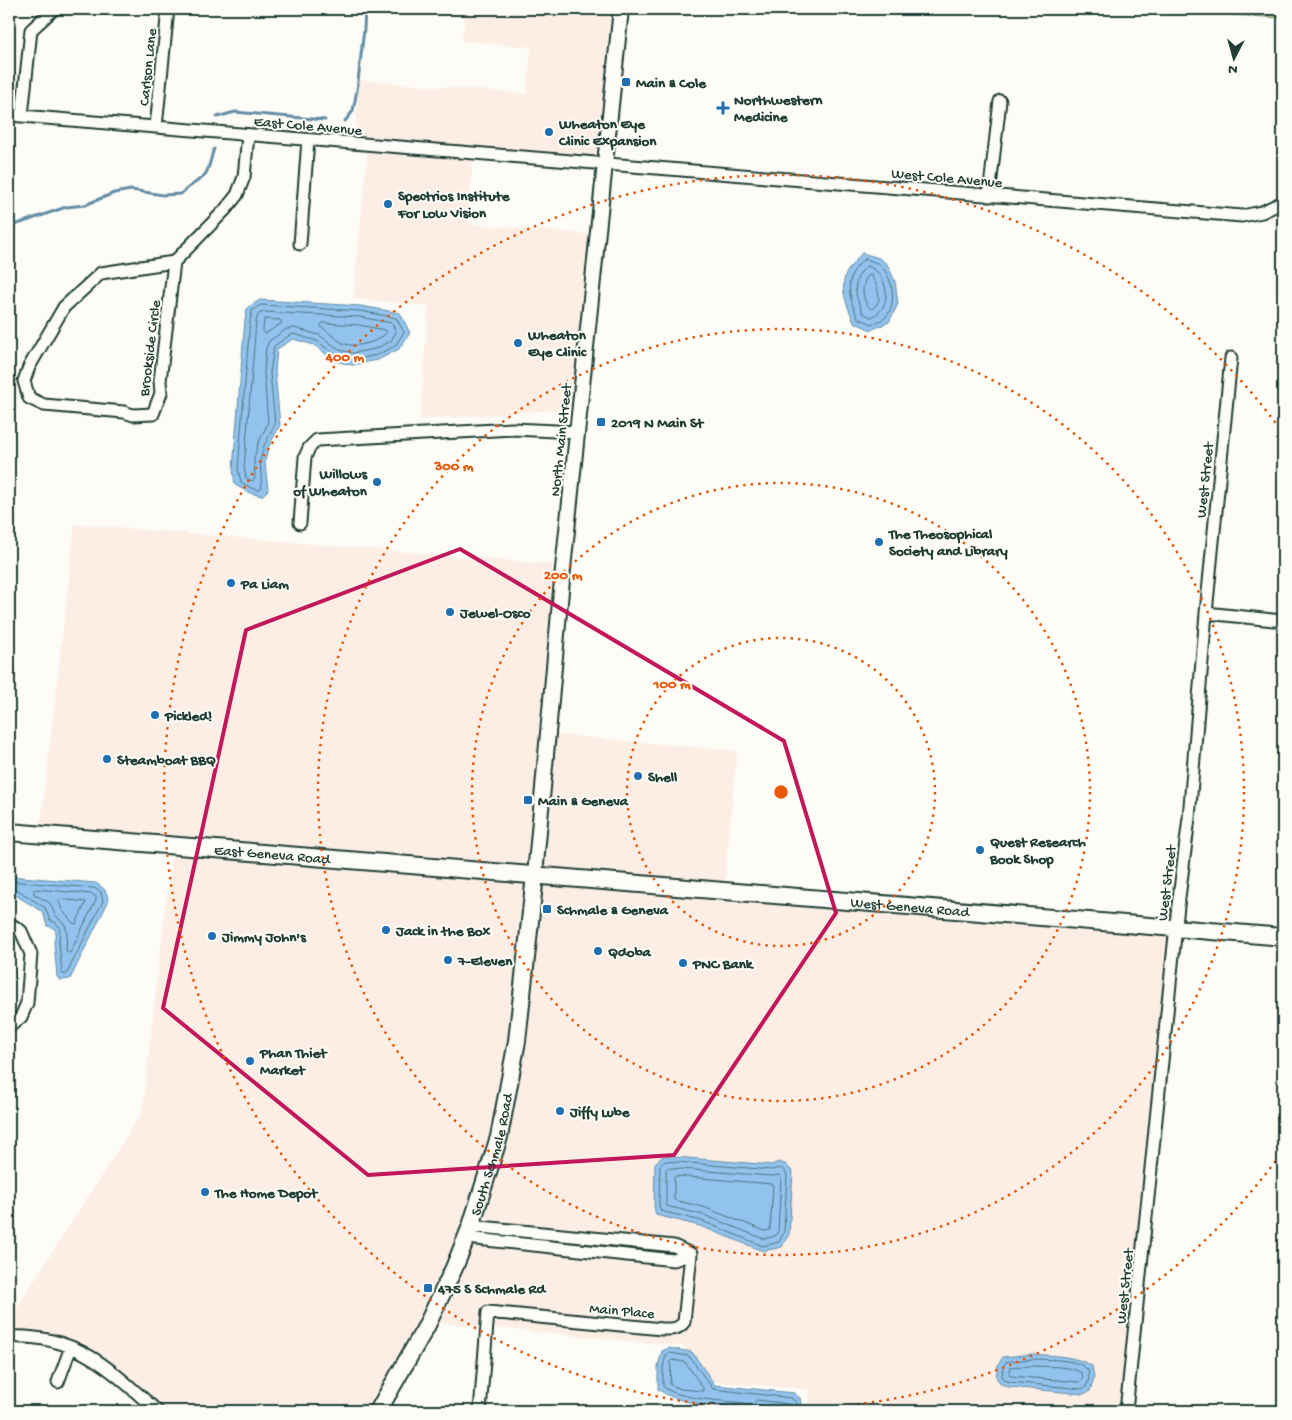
<svg xmlns="http://www.w3.org/2000/svg" width="1292" height="1420" font-family="'Gochi Hand',sans-serif">
<style>
.built{fill:#fceee5}
.green{fill:#c2d78c;stroke:#708a60}
.water{fill:#91c3ee;stroke:#638da4}
.lines{fill:none;stroke-linecap:round;stroke-linejoin:round}
.shore{stroke:#4d737e;stroke-width:1}
.stream{stroke:#638da4;stroke-width:3}
.minor-casing{stroke:#1f3d34;stroke-width:15}
.tertiary-casing{stroke:#1f3d34;stroke-width:18}
.secondary-casing{stroke:#1f3d34;stroke-width:20}
.minor{stroke:#fdfcf7;stroke-width:11}
.tertiary{stroke:#fdfcf7;stroke-width:14}
.secondary{stroke:#fdfcf7;stroke-width:16}
.marked{fill:none;stroke:#c2185b;stroke-width:4;stroke-linejoin:round}
.ring{fill:none;stroke:#e8590c;stroke-width:2.5;stroke-dasharray:2.5 5}
.poi-dot{fill:#1f6fb2;stroke:#fdfcf7;stroke-width:2}
.labels{text-anchor:middle;stroke-width:4;stroke-linejoin:round;paint-order:stroke}
.street-label{font-size:15px;fill:#1f3d34;stroke:#fdfcf7}
.poi-label{font-size:15px;font-weight:bold;fill:#1f3d34;stroke:#fdfcf7;text-anchor:start}
.centre{fill:#e8590c;stroke:#fdfcf7;stroke-width:2.5}
.ring-label{font-size:15px;text-anchor:middle;font-weight:bold;fill:#e8590c;stroke:#fdfcf7;stroke-width:4;stroke-linejoin:round;paint-order:stroke}
</style>
<rect width="100%" height="100%" fill="#fdfcf7"/>
<filter id="ink" filterUnits="userSpaceOnUse"><feTurbulence type="fractalNoise" baseFrequency=".02" numOctaves="2"/><feDisplacementMap in="SourceGraphic" scale="10" xChannelSelector="R" yChannelSelector="G"/><feConvolveMatrix kernelMatrix="1 2 1 2 8 2 1 2 1" color-interpolation-filters="sRGB"/></filter>
<g filter="url(#ink)">
<!-- built -->
<path class="built" d="M465 9H617L603 161 354 141 359 80 527 94 531 47 462 41Z
M368 148 473 156 468 224 597 235 579 408 420 420 428 306 353 299Z
M75 524 562 565 526 871 40 831Z
M552 734 737 751 724 889 535 872Z
M172 848 527 878 505 1090 463 1234 422 1324 372 1411H163L140 1391 74 1345 9 1335V1320L142 1112Z
M540 882 1170 932 1119 1411H808L810 1390 706 1381 683 1346 431 1322 473 1232Z"/>
<!-- green -->
<path class="green" d="M1128 9H1283V18Z"/>
<!-- water -->
<path class="water" d="M862 253 879 258 887 264 895 281 898 304 889 322 871 330 854 322C848 307 838 288 847 272 851 265 857 259 862 253Z
M260 300 361 306 400 313 410 333 399 349 378 360 352 365 335 361 314 345 293 339 277 349 275 372 280 425 268 448 265 462 268 490 262 496 250 493 235 485 233 469 245 320 247 308Z
M9 876 96 883C105 889 108 892 108 902L70 979 60 980 57 977 54 942 56 931 52 927 47 926 43 912 15 895 9 893Z
M663 1156 772 1165 778 1162 785 1164 793 1172 789 1234 782 1247 763 1251 700 1226 656 1215 654 1206 655 1163Z
M669 1348 692 1352 715 1385 794 1393 800 1398 802 1411H745L744 1408C719 1405 679 1406 658 1389V1366L662 1351Z
M1033 1354C1053 1356 1074 1355 1092 1366L1094 1379 1090 1391 1083 1394 1009 1387 1001 1384 996 1377 998 1365 1003 1357Z"/>
<g class="lines">
<!-- shore -->
<path class="shore" d="M865 259C871 261 879 262 883 268 893 280 897 304 886 317 883 320 876 322 872 324L858 318C848 296 843 275 865 259Z
M867 266C888 272 895 308 871 317L863 313C855 296 850 280 867 266Z
M871 275C877 284 885 303 871 309 862 302 860 284 868 276Z
M261 305 361 311 396 318 404 332 395 346 377 355 353 360 337 356 317 341 294 334 290 335 274 346 270 373 275 424 264 446 260 460 262 488 259 490 251 488 241 482 238 469 250 321 252 311Z
M264 312 360 317 392 323 396 332 391 341 375 349 353 353 340 350 319 335 295 328 287 329 269 341 266 348 264 372 268 423 258 444 254 459 255 479 252 481 246 478 244 468 256 322 258 315Z
M265 319 280 320 282 323 265 334 263 331Z
M323 323 359 325 385 330 387 332C379 342 358 348 345 344 337 341 330 332 322 328L321 325Z
M9 881 94 888 101 892 103 901 66 975 62 973 59 942 60 928 56 923 50 920 45 908 18 890 9 888
M36 889 92 894 96 897V900L70 953 66 951 67 932 65 925 55 915 50 903 34 894V891Z
M61 899 86 902 76 924 73 923 62 910 59 902Z
M665 1161 771 1170C780 1169 782 1165 787 1175L784 1232 779 1242 763 1246 702 1221 661 1211 659 1205 660 1166Z
M668 1168 771 1176 780 1175 781 1178 778 1231 775 1236 764 1239 704 1215 666 1206V1170Z
M676 1176 772 1184 773 1187 770 1230 765 1231 706 1208 674 1200V1178Z
M1033 1359C1049 1360 1076 1358 1088 1370L1089 1379 1086 1387 1082 1389 1010 1382 1005 1380 1002 1376 1003 1367 1006 1362Z
M673 1360 685 1362 703 1388V1391L681 1389 670 1385 671 1362Z
M1033 1366C1049 1367 1068 1365 1082 1373L1083 1379 1079 1382 1011 1376 1009 1374 1011 1367Z
M750 1411 749 1406 745 1403C727 1401 674 1399 663 1386V1367L666 1355 670 1353 689 1356 713 1389 791 1398 796 1402 797 1411
M756 1411 754 1403 757 1400 789 1404 791 1411"/>
<!-- stream -->
<path class="stream" d="M217 117 235 112 325 120
M345 121 353 111 357 90 364 29 365 9
M9 227 66 207 85 205 114 193 131 190 163 195 181 194C188 186 202 180 206 173 210 166 211 156 214 149"/>
<defs>
<path id="minor" d="M9 115 1242 216 1262 212 1283 202
M22 116 31 30 54 9
M156 127 168 9
M989 196 1000 101
M300 244 308 140
M174 262 101 273 64 307 29 367 24 381 29 398 44 405 124 412 133 415 153 414 161 393 160 381 174 262 225 210 237 195 244 177 248 135
M300 523 305 457 309 448 317 440 513 429 577 432
M1206 613 1283 621
M9 923 21 931 31 954 27 1003 21 1017 9 1027
M471 1226 674 1246 691 1254
M467 1238 674 1260 691 1254
M9 1337C77 1334 110 1369 157 1411
M58 1382 71 1347
M480 1411 488 1312 662 1329C671 1329 678 1330 684 1322L691 1254
M1126 1411 1178 906 1189 818 1206 613 1231 358"/>
<path id="tertiary" d="M535 875 563 569 621 9"/>
<g id="secondary">
<path id="s1" d="M9 832 1283 937"/>
<path id="s2" d="M378 1411 426 1327 454 1268 471 1226 499 1137 517 1041 535 875"/>
</g>
</defs>
<!-- minor casing -->
<use href="#minor" class="minor-casing"/>
<!-- tertiary casing -->
<use href="#tertiary" class="tertiary-casing"/>
<!-- secondary casing -->
<use href="#secondary" class="secondary-casing"/>
<!-- minor -->
<use href="#minor" class="minor"/>
<!-- tertiary -->
<use href="#tertiary" class="tertiary"/>
<!-- secondary -->
<use href="#secondary" class="secondary"/>
</g>
</g>
<!-- marked area -->
<path class="marked" d="M460 549 784 741 836 913 674 1155 368 1175 163 1008 246 630Z"/>
<!-- distance rings -->
<g class="ring">
<circle cx="781" cy="792" r="154"/>
<circle cx="781" cy="792" r="309"/>
<circle cx="781" cy="792" r="463"/>
<path d="M1280 1155A617 617 0 1 1 1280 429"/>
</g>
<!-- markers -->
<g class="poi-dot">
<rect x="621" y="77" width="10" height="10" rx="2.5"/>
<path d="M720.5 100.5h5v5h5v5h-5v5h-5v-5h-5v-5h5z"/>
<circle cx="549" cy="132" r="5"/>
<circle cx="388" cy="204" r="5"/>
<circle cx="518" cy="343" r="5"/>
<rect x="596" y="417" width="10" height="10" rx="2.5"/>
<circle cx="377" cy="482" r="5"/>
<circle cx="879" cy="542" r="5"/>
<circle cx="231" cy="583" r="5"/>
<circle cx="450" cy="612" r="5"/>
<circle cx="155" cy="715" r="5"/>
<circle cx="107" cy="759" r="5"/>
<circle cx="638" cy="776" r="5"/>
<rect x="523" y="795" width="10" height="10" rx="2.5"/>
<circle cx="980" cy="850" r="5"/>
<rect x="542" y="904" width="10" height="10" rx="2.5"/>
<circle cx="386" cy="930" r="5"/>
<circle cx="212" cy="936" r="5"/>
<circle cx="598" cy="951" r="5"/>
<circle cx="448" cy="960" r="5"/>
<circle cx="683" cy="963" r="5"/>
<circle cx="250" cy="1061" r="5"/>
<circle cx="560" cy="1111" r="5"/>
<circle cx="205" cy="1192" r="5"/>
<rect x="423" y="1283" width="10" height="10" rx="2.5"/>
</g>
<g class="labels">
<!-- street labels -->
<g class="street-label">
<text transform="translate(147 67) rotate(-84)" y="5">Carlson Lane</text>
<text transform="translate(308 125) rotate(5)" y="5">East Cole Avenue</text>
<text transform="translate(947 177) rotate(5)" y="5">West Cole Avenue</text>
<text transform="translate(149 348) rotate(-83)" y="5">Brookside Circle</text>
<text transform="translate(560 440) rotate(-84)" y="5">North Main Street</text>
<text transform="translate(1204 480) rotate(-84)" y="5">West Street</text>
<text dy="5" stroke="none"><textPath href="#s1" startOffset="264">East Geneva Road</textPath></text>
<text transform="translate(1166 883) rotate(-83)" y="5">West Street</text>
<text dy="5" stroke="none"><textPath href="#s1" startOffset="904">West Geneva Road</textPath></text>
<text dy="5" stroke="none"><textPath href="#s2" startOffset="282">South Schmale Road</textPath></text>
<text transform="translate(1124 1286) rotate(-84)" y="5">West Street</text>
<text transform="translate(622 1310) rotate(5)" y="5">Main Place</text>
</g>
<!-- poi labels -->
<g class="poi-label">
<text x="636" y="87">Main &amp; Cole</text>
<text x="734" y="104">Northwestern<tspan x="734" dy="17">Medicine</tspan></text>
<text x="559" y="128">Wheaton Eye<tspan x="559" dy="17">Clinic Expansion</tspan></text>
<text x="398" y="200">Spectrios Institute<tspan x="398" dy="17">For Low Vision</tspan></text>
<text x="528" y="339">Wheaton<tspan x="528" dy="17">Eye Clinic</tspan></text>
<text x="611" y="427">2019 N Main St</text>
<text x="367" y="478" text-anchor="end">Willows<tspan x="367" dy="17">of Wheaton</tspan></text>
<text x="889" y="538">The Theosophical<tspan x="889" dy="17">Society and Library</tspan></text>
<text x="241" y="588">Pa Liam</text>
<text x="460" y="617">Jewel-Osco</text>
<text x="165" y="720">Pickled!</text>
<text x="117" y="764">Steamboat BBQ</text>
<text x="648" y="781">Shell</text>
<text x="538" y="805">Main &amp; Geneva</text>
<text x="990" y="846">Quest Research<tspan x="990" dy="17">Book Shop</tspan></text>
<text x="557" y="914">Schmale &amp; Geneva</text>
<text x="396" y="935">Jack in the Box</text>
<text x="222" y="941">Jimmy John's</text>
<text x="608" y="956">Qdoba</text>
<text x="458" y="965">7-Eleven</text>
<text x="693" y="968">PNC Bank</text>
<text x="260" y="1057">Phan Thiet<tspan x="260" dy="17">Market</tspan></text>
<text x="570" y="1116">Jiffy Lube</text>
<text x="215" y="1197">The Home Depot</text>
<text x="438" y="1293">475 S Schmale Rd</text>
</g>
</g>
<circle cx="781" cy="792" r="8" class="centre"/>
<g class="ring-label">
<text x="345" y="361">400 m</text>
<text x="454" y="470">300 m</text>
<text x="563" y="579">200 m</text>
<text x="672" y="688">100 m</text>
</g>
<!-- margin -->
<rect width="1292" height="1420" fill="none" stroke="#fdfcf7" stroke-width="30"/>
<rect x="15" y="15" width="1262" height="1390" fill="none" stroke="#1f3d34" stroke-width="2" filter="url(#ink)"/>
<!-- north arrow -->
<g transform="translate(1234 58) rotate(186)" stroke="#fdfcf7" stroke-width="4" paint-order="stroke">
<path d="M0-4L9 19L0 12L-9 19Z" fill="#1f3d34"/>
<text y="-8" font-size="14" font-weight="bold" text-anchor="middle" fill="#1f3d34">N</text>
</g>
</svg>
